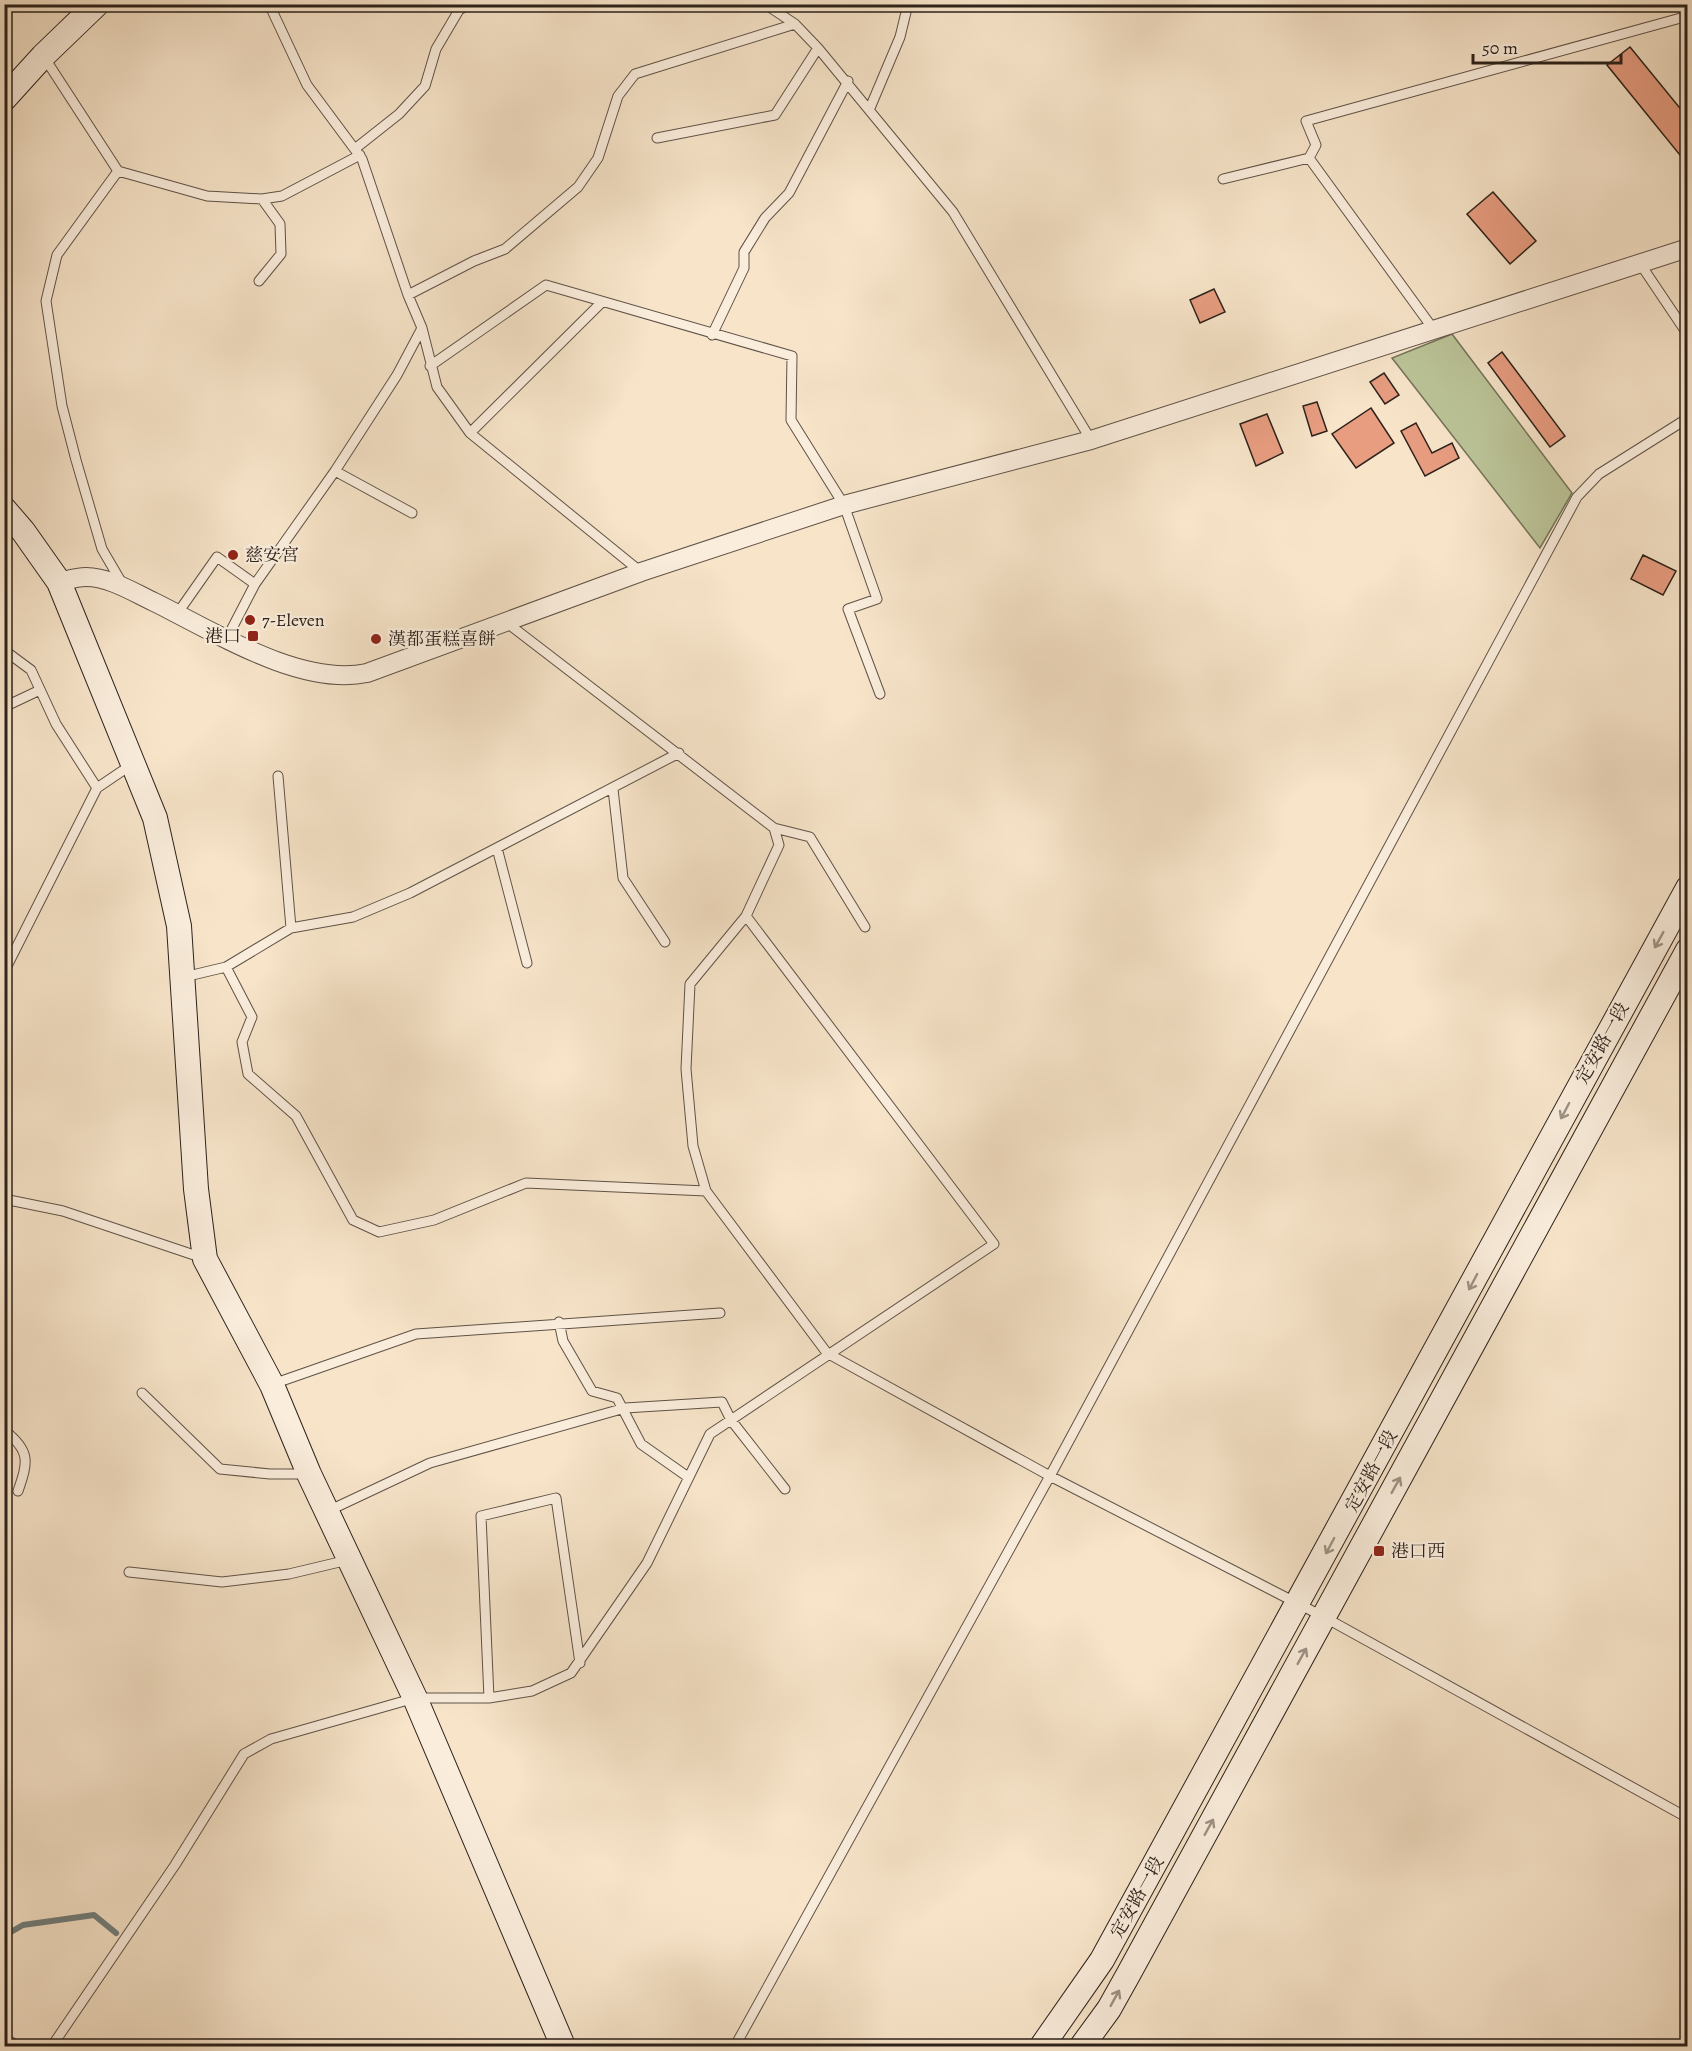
<svg xmlns="http://www.w3.org/2000/svg" width="1692" height="2051" font-family="Alegreya,'Noto Serif TC',serif">
<style>
.green{fill:#bbc498;stroke:#74735a;stroke-width:1.5}
.lines{fill:none;stroke-linecap:round;stroke-linejoin:round}
.stream{stroke:#717f7d;stroke-width:6}
.building{fill:#e89d81;stroke:#2c221b;stroke-width:1.5}
.lane-casing{stroke:#5f5246;stroke-width:11}
.street-casing{stroke:#5f5246;stroke-width:20}
.secondary-casing{stroke:#2c221b;stroke-width:26}
.lane{stroke:#faeddc;stroke-width:9}
.street{stroke:#faeddc;stroke-width:18}
.secondary{stroke:#faeddc;stroke-width:24}
.oneway{stroke:#9d9285}
.poi-dot{fill:#8f2418;stroke:#faeddc;stroke-width:2}
.labels{text-anchor:middle;stroke-width:4.5;stroke-linejoin:round;paint-order:stroke}
.poi-label{font-size:18px;fill:#2c221b;stroke:#faeddc;text-anchor:start}
.street-label{font-size:18px;fill:#2c221b;stroke:#faeddc}
</style>
<rect width="100%" height="100%" fill="#f7e4c9"/>
<filter id="stains"><feTurbulence type="fractalNoise" baseFrequency=".00333" numOctaves="4"/><feColorMatrix values="0 0 0 0 .2 0 0 0 0 .09 0 0 0 0 .02 0 0 0 .5 -.17"/></filter>
<radialGradient id="worn" r=".72"><stop offset=".6" stop-color="#630" stop-opacity="0"/><stop offset="1" stop-color="#630" stop-opacity=".3"/></radialGradient>
<!-- green -->
<path class="green" d="M1452 334 1572 493 1540 548 1392 358Z"/>
<g class="lines">
<!-- stream -->
<path class="stream" d="M4 1936 23 1925 94 1915 116 1933"/>
</g>
<!-- building -->
<path class="building" d="M1630 47 1688 118V165L1607 65Z
M1493 192 1536 241 1510 264 1467 214Z
M1214 289 1225 312 1200 323 1190 300Z
M1502 352 1565 436 1550 447 1488 363Z
M1384 373 1399 395 1385 404 1370 382Z
M1317 402 1327 431 1312 436 1303 406Z
M1371 408 1394 443 1356 468 1332 434Z
M1267 414 1283 453 1256 466 1240 424Z
M1416 423 1432 453 1452 443 1459 458 1425 476 1401 431Z
M1643 555 1676 571 1663 595 1631 579Z"/>
<g class="lines">
<defs>
<path id="lane" d="M269 4 307 85 362 159 408 295 422 328 437 387 470 433 641 572
M538 4H547
M765 4 795 24 818 48 953 212 1091 440
M44 57 118 171 207 196 262 199 280 224 281 254 259 281
M870 108 900 37 908 4
M657 138 775 115 818 48
M356 148 399 114 425 86 436 49 459 10 469 4
M118 171 57 255 46 301 62 406 76 460 102 549 123 585
M1223 179 1309 158
M262 199 282 196 360 155
M1639 262 1688 335
M408 295 474 261 505 249 578 187 598 158 618 96 635 74 795 24
M1434 330 1309 158 1316 145 1306 121 1688 16
M712 335 744 268V252L765 218 789 193 848 81
M430 366 546 285 792 356 791 420 844 505 877 599 848 609 880 694
M470 433 602 302
M335 471 412 513
M177 614 217 557 255 584
M506 622 774 828 779 845 746 916 690 984 686 1069 693 1146 706 1191 827 1353 1050 1476 1324 1617 1688 1818
M227 638 255 584 335 471 397 375 422 328
M4 650 31 670 56 724 97 788
M4 707 40 690
M278 776 291 928
M613 789 623 878 665 942
M774 828 810 837 865 927
M497 848 527 963
M226 967 252 1017 242 1042 248 1074 296 1116 353 1220 379 1232 434 1220 526 1183 706 1191
M4 972 97 788 131 765
M184 977 226 967 291 928 353 917 410 893 679 753
M4 1199 63 1211 203 1258
M559 1322 563 1341 592 1391 617 1398 641 1444 688 1477
M273 1384 416 1334 720 1313
M142 1393 220 1469 270 1474H306
M4 1430C31 1451 28 1462 18 1491
M328 1511 430 1463 625 1408 722 1402 731 1420 785 1489
M129 1572 222 1582 289 1574 348 1560
M489 1698 481 1516 556 1498 580 1663
M4 2038 18 2046
M52 2046 175 1865 244 1754 271 1739 415 1698H489L532 1691 571 1673 647 1563 710 1434 994 1244 746 916
M735 2046 1050 1476 1577 497 1599 474 1688 418"/>
<path id="street" d="M52 572 59 582C68 580 76 577 86 577 109 577 133 592 154 602 213 631 300 687 367 673L641 572 844 505 1091 440 1688 248"/>
<path id="secondary" d="M4 99 43 56 97 4
M4 509 23 531 59 582 155 818 179 926 196 1189 205 1259 272 1385 309 1474 415 1698 563 2046
M1042 2046 1102 1960 1688 888
M1082 2046 1109 2009 1128 1975 1688 950"/>
</defs>
<!-- lane casing -->
<use href="#lane" class="lane-casing"/>
<!-- street casing -->
<use href="#street" class="street-casing"/>
<!-- secondary casing -->
<use href="#secondary" class="secondary-casing"/>
<!-- lane -->
<use href="#lane" class="lane"/>
<!-- street -->
<use href="#street" class="street"/>
<!-- secondary -->
<use href="#secondary" class="secondary"/>
</g>
<!-- one-way arrows -->
<defs><path id="oneway-shaft" d="M-6 0H5M1.5-3L5.5 0L1.5 3" fill="none" stroke-width="1.6" stroke-linecap="round" stroke-linejoin="round" transform="scale(1.5)"/></defs>
<g class="oneway">
<use href="#oneway-shaft" transform="translate(1659 940) rotate(119)"/>
<use href="#oneway-shaft" transform="translate(1565 1111) rotate(118)"/>
<use href="#oneway-shaft" transform="translate(1473 1282) rotate(118)"/>
<use href="#oneway-shaft" transform="translate(1396 1485) rotate(-61)"/>
<use href="#oneway-shaft" transform="translate(1330 1546) rotate(118)"/>
<use href="#oneway-shaft" transform="translate(1302 1656) rotate(-61)"/>
<use href="#oneway-shaft" transform="translate(1209 1827) rotate(-61)"/>
<use href="#oneway-shaft" transform="translate(1115 1998) rotate(-61)"/>
</g>
<!-- markers -->
<g class="poi-dot">
<circle cx="233" cy="555" r="6"/>
<circle cx="250" cy="620" r="6"/>
<rect x="247" y="630" width="12" height="12" rx="3"/>
<circle cx="376" cy="639" r="6"/>
<rect x="1373" y="1545" width="12" height="12" rx="3"/>
</g>
<g class="labels">
<!-- poi labels -->
<g class="poi-label">
<text x="245" y="561">慈安宮</text>
<text x="262" y="626">7-Eleven</text>
<text x="241" y="642" text-anchor="end">港口</text>
<text x="388" y="645">漢都蛋糕喜餅</text>
<text x="1391" y="1557">港口西</text>
</g>
<!-- street labels -->
<g class="street-label">
<text transform="translate(1602 1043) rotate(-61)" y="6">定安路一段</text>
<text transform="translate(1371 1471) rotate(-62)" y="6">定安路一段</text>
<text transform="translate(1137 1897) rotate(-61)" y="6">定安路一段</text>
</g>
</g>
<!-- margin -->
<rect width="1692" height="2051" fill="none" stroke="#f7e4c9" stroke-width="24"/>
<rect x="6" y="6" width="1680" height="2039" fill="none" stroke="#2c221b" stroke-width="3"/>
<rect x="12" y="12" width="1668" height="2027" fill="none" stroke="#2c221b" stroke-width="1.5"/>
<!-- scale -->
<path d="M1473 54v9h148v-9" fill="none" stroke="#2c221b" stroke-width="3"/>
<text x="1482" y="54" font-size="18" fill="#2c221b" stroke="#faeddc" stroke-width="4.5" paint-order="stroke">50 m</text>
<rect width="100%" height="100%" filter="url(#stains)"/>
<rect width="100%" height="100%" fill="url(#worn)"/>
</svg>
